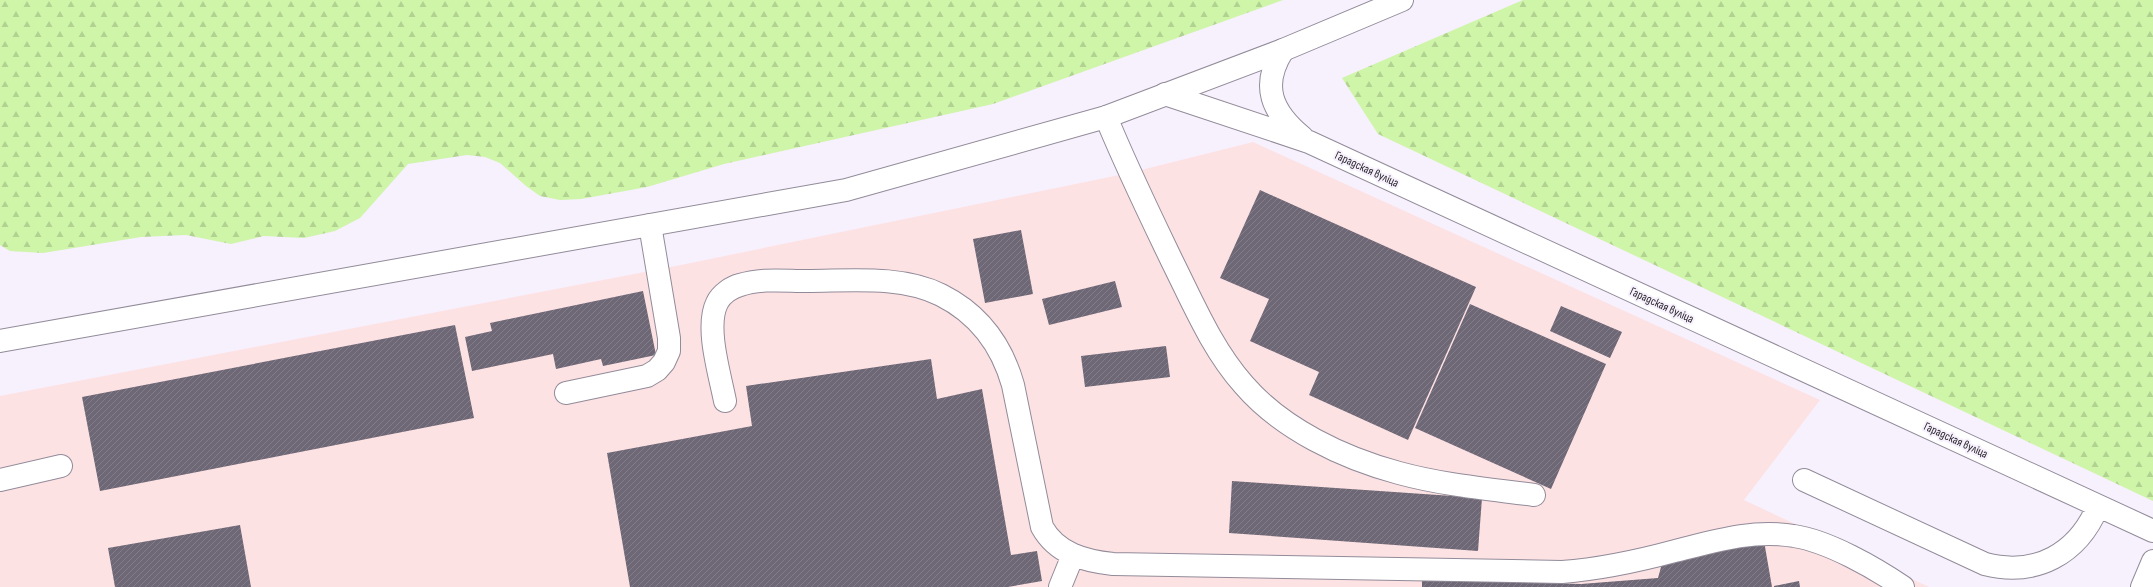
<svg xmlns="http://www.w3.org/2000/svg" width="2153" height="587" font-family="'Sofia Sans Condensed',sans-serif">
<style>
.industrial{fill:#fde2e4}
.forest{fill:url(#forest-firs)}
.building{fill:url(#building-hatch)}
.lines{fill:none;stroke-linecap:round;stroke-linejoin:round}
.minor-casing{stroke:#928b99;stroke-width:24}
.major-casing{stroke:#928b99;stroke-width:24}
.minor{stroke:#fff;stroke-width:22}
.major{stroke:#fff;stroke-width:22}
.labels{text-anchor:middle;stroke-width:4;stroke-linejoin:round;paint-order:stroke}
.street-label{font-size:12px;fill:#29262c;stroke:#f7f0fd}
</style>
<defs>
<pattern id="forest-firs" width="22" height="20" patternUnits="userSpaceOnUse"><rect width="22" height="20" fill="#cef5a8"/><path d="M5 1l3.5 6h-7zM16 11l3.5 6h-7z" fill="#b1d291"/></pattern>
<pattern id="building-hatch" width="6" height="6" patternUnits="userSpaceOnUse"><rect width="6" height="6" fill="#6e6775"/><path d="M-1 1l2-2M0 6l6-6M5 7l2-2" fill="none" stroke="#827d88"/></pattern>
</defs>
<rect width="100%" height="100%" fill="#f7f0fd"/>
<!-- industrial -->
<path class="industrial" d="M1253 142 1820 400 1744 500 1929 587H0V396L681 265 1129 173Z"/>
<!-- forest -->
<path class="forest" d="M0 0H1283L993 104 724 164 647 187 581 199 560 200 540 196 526 186 500 163 485 157 467 155 408 164 360 218 335 231 304 238 264 236 231 244 186 235 141 237 43 253 10 251 0 245Z
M1523 0H2153V501L1378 134 1342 78Z"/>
<!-- building -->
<path class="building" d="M1260 190 1476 287 1408 440 1309 395 1319 372 1250 341 1269 299 1220 278Z
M1021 230 1033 294 985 303 973 239Z
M1115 281 1122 307 1049 325 1042 299Z
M643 291 656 355 603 366 601 359 556 369 553 354 472 371 465 337 492 331 490 323Z
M1470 304 1606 364 1551 489 1415 428Z
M1561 306 1622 332 1610 358 1550 331Z
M455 325 474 418 100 491 82 397Z
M1166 346 1170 377 1085 387 1081 356Z
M931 359 937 399 982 389 1011 555 1037 551 1042 581 1008 587H630L607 453 752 426 746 386Z
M1232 481 1482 498 1478 551 1229 533Z
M240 525 251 587H115L108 548Z
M1764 541 1772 587H1422V580L1581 584 1658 578 1664 556Z
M1799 581 1800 587H1774V586Z"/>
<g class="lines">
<defs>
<path id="minor" d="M1283 50C1260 86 1272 112 1302 137
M1165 94 1309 142 2153 531
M1106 117C1126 166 1149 213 1172 261 1193 303 1212 349 1244 385 1282 429 1343 458 1399 473 1443 485 1489 489 1534 495
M566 393 647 376 657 370 664 362 669 351V338L650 225
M725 401C720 375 705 327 717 303 721 294 732 287 740 285 761 278 785 281 807 281 850 281 901 275 941 295 979 314 1002 346 1013 385L1042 527C1057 554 1085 561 1113 564L1562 572C1601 569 1638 561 1675 551 1715 541 1753 529 1794 536 1828 541 1875 568 1903 587
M0 480 61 466
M1804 480 1985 564C2036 577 2078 554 2098 506
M1060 587 1073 555
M2142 587 2153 561"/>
<path id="major" d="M0 341 846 190 1106 117 1283 50 1402 0"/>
</defs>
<!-- minor casing -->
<use href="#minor" class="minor-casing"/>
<!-- major casing -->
<use href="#major" class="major-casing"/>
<!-- minor -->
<use href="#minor" class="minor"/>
<!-- major -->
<use href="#major" class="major"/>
</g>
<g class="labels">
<!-- street labels -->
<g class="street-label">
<text transform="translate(1367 169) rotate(25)" y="4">Гарадская вуліца</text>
<text transform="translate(1662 305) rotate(25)" y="4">Гарадская вуліца</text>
<text transform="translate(1956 440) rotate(25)" y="4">Гарадская вуліца</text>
</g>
</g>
</svg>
